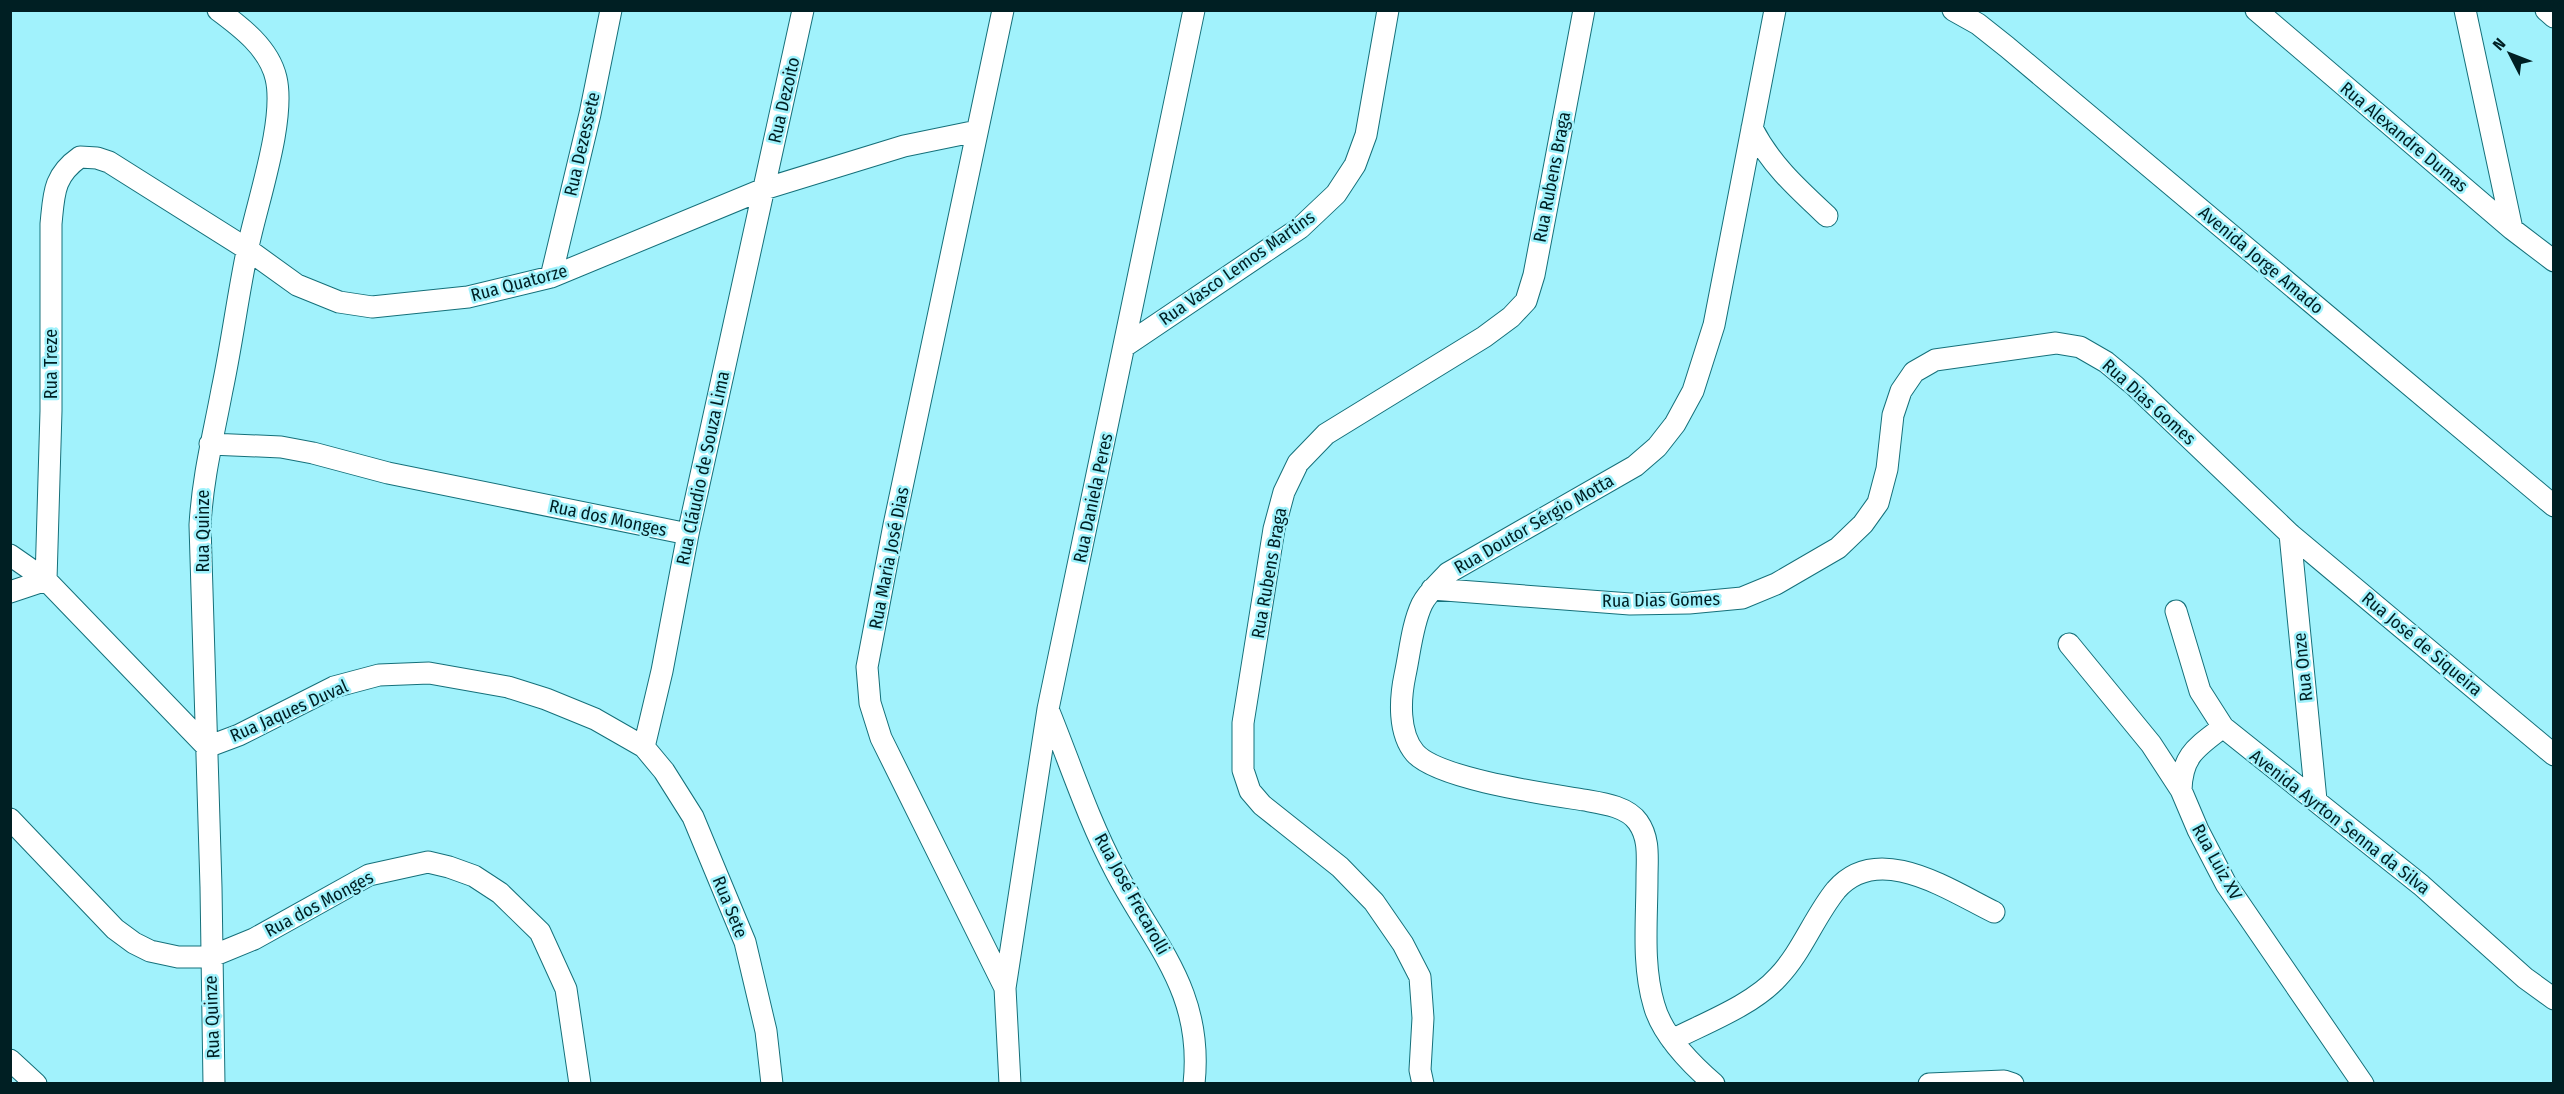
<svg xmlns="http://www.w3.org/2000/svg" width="2564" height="1094" font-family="'Fira Sans Condensed',sans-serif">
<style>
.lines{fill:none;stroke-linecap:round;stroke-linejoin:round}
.minor-casing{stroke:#15707a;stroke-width:23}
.minor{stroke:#fff;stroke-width:21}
.labels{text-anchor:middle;stroke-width:5;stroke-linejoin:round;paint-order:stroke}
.street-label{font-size:18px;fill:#001f23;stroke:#a1f2fc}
</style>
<rect width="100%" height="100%" fill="#a1f2fc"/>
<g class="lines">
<defs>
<path id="minor" d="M1003 10 894 525 867 667 870 703 881 738 1005 988 1010 1084
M1953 10 1978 24 2007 47 2554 506
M2256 10 2512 229 2554 261
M2465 10 2512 229
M2546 10 2554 17
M1752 128C1770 164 1798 189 1827 216
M551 277 590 114 611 10
M1125 346 1300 228 1336 194 1355 165 1366 135 1388 10
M210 444 281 447 313 453 388 473 688 534
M2290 534 2316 800
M10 555 46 580 207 747
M46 580 51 411V224C54 194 53 176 80 157L97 158 109 162 247 249 297 285 339 302 372 307 468 297 551 277 764 189 904 146 977 131
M1432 589 1630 604 1689 603 1742 598 1776 584 1838 548 1863 524 1878 503 1887 469 1893 415 1901 391 1914 372 1935 360 2056 343 2080 347 2106 362 2135 386 2290 534 2554 755
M10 592 46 580
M2176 611 2200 691 2223 727 2421 885 2525 978 2554 999
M2069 644 2151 744 2181 790 2198 830 2226 884 2363 1084
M1048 709C1070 763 1088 819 1115 870 1154 945 1204 991 1194 1084
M207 747 239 735 334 687 379 675 429 673 508 687 546 699 595 719 644 747 664 771 693 817 745 942 766 1031 772 1084
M644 747 662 671 688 534 803 10
M2181 790C2182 755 2197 747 2223 727
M10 819 115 929 134 943 150 951 178 957H210L254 939 369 875 428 862 449 867 474 876 500 893 540 932 566 989 580 1084
M1005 988 1048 709 1194 10
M1672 1040C1705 1023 1753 1005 1778 977 1802 952 1814 917 1836 890 1878 841 1949 890 1994 912
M10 1060 36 1084
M214 1084 211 887 200 525C203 475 213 438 222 390 232 343 238 294 248 247 257 203 286 120 276 78 269 48 241 27 218 10
M1423 1084 1420 1070 1423 1018 1420 977 1403 944 1374 902 1340 867 1262 805 1250 791 1243 770V723L1274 529 1284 492 1298 463 1326 434 1484 337 1511 317 1526 301 1534 275 1584 10
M1714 1084C1691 1064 1662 1035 1654 1005 1642 965 1647 920 1647 878 1647 858 1650 839 1638 822 1627 806 1601 803 1584 800 1547 794 1438 779 1415 753 1398 733 1400 699 1405 675 1410 652 1412 625 1422 604 1428 592 1439 583 1448 573L1635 466 1657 447 1675 424 1693 391 1714 325 1775 10
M1929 1084 2004 1081 2013 1084"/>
</defs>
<!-- minor casing -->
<use href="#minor" class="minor-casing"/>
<!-- minor -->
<use href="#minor" class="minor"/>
</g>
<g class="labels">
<!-- street labels -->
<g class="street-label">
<text transform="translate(784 100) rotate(-77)" y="6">Rua Dezoito</text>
<text transform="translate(2404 137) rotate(40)" y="6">Rua Alexandre Dumas</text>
<text transform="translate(582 144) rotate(-77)" y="6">Rua Dezessete</text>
<text transform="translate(1552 177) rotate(-79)" y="6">Rua Rubens Braga</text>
<text transform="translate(2261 260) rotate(40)" y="6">Avenida Jorge Amado</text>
<text transform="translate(1237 268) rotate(-35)" y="6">Rua Vasco Lemos Martins</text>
<text transform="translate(519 283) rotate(-15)" y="6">Rua Quatorze</text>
<text transform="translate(51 364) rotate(-90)" y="6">Rua Treze</text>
<text transform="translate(2149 402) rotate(42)" y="6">Rua Dias Gomes</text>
<text transform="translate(703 468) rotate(-78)" y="6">Rua Cláudio de Souza Lima</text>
<text transform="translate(1093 498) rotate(-78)" y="6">Rua Daniela Peres</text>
<text transform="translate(608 518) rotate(12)" y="6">Rua dos Monges</text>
<text transform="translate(1534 524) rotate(-30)" y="6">Rua Doutor Sérgio Motta</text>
<text transform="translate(203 531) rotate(-90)" y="6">Rua Quinze</text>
<text transform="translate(889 558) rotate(-79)" y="6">Rua Maria José Dias</text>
<text transform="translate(1269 573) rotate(-80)" y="6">Rua Rubens Braga</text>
<text transform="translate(1661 600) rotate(-1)" y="6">Rua Dias Gomes</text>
<text transform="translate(2422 644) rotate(40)" y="6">Rua José de Siqueira</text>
<text transform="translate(2303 667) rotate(-96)" y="6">Rua Onze</text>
<text transform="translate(289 711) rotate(-24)" y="6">Rua Jaques Duval</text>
<text transform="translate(2340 822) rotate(38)" y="6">Avenida Ayrton Senna da Silva</text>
<text transform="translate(2217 862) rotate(61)" y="6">Rua Luiz XV</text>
<text transform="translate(1132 894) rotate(61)" y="6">Rua José Frecarolli</text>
<text transform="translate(319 904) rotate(-28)" y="6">Rua dos Monges</text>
<text transform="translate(730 907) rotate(68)" y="6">Rua Sete</text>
<text transform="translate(212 1017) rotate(-92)" y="6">Rua Quinze</text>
</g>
</g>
<!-- border -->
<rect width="2564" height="1094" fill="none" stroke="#001f23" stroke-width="24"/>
<!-- north arrow -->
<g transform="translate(2510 54) rotate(312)" stroke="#a1f2fc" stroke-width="4.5" paint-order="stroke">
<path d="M0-4.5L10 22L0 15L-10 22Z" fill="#001f23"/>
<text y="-9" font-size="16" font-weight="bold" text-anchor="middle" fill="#001f23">N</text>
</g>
</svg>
